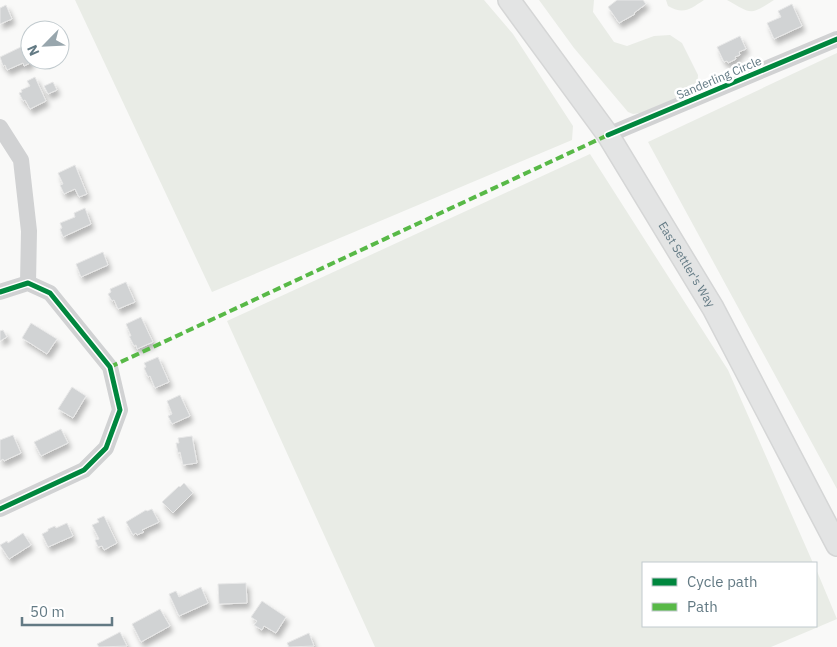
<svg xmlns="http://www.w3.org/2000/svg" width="837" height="647" font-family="'IBM Plex Sans',sans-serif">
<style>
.green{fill:#e9ece6}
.building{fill:#d1d3d4;stroke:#e8e8e8;filter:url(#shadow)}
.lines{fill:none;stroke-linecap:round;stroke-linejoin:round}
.major-casing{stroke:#d5d6d6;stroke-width:24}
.minor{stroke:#d1d2d3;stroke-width:16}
.major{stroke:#e3e4e4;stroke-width:21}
.quiet{stroke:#58b947;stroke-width:4;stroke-dasharray:8 4;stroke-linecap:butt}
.cycleway-casing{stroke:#fff;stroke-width:8}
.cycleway{stroke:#00873e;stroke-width:5}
.labels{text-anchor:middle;stroke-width:5;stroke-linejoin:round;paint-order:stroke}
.street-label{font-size:12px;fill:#637a84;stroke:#fff}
</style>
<defs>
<filter id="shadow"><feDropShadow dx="3" dy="5" stdDeviation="2.5" flood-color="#0004"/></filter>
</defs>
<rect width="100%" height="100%" fill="#f9f9f8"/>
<!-- green -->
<path class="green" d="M75 0H484L513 34 573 126 572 140 212 292Z
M539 0H594L593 12 614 42 627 46 654 36 670 35 682 43 698 75 697 90 641 113 633 114 628 112 574 48Z
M666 0H704C690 9 684 15 668 6Z
M727 0H774C749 16 752 14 727 0Z
M837 53V489L648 142Z
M590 154 728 370 813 563H643V626H816V569L837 619 771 647H375L227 321Z"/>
<!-- building -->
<path class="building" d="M617 0H643L646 4 634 13 635 14 619 23 608 7Z
M792 4 802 26 774 39 767 23 781 17 778 11Z
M6 5 12 19 0 24V8Z
M740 36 746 49 739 52 740 55 735 57 736 59 728 63 727 61 724 62 717 47Z
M27 44 30 52V60L32 62 24 66 23 63 7 70 5 65 3 66 0 57Z
M35 77 46 101 30 109 25 100 23 101 19 93 22 92 21 90 30 86 27 81Z
M53 82 57 90 48 94 44 86Z
M75 165 87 194 79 197 75 189 64 194 60 185 63 184 58 173Z
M85 208 91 224 63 237 60 229 62 228 60 223 75 217 74 213Z
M103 252 108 265 81 277 76 264Z
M126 282 135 302 118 309 114 300 112 301 108 294 111 292 110 289Z
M141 317 153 342 137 349 136 345 134 346 129 336H131L126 324Z
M31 323 57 339 47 354 22 338Z
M3 330 7 337 0 341V331Z
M158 357 169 382 155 388 150 376 148 377 144 368 146 367 144 363Z
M72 387 86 396 73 418 58 409Z
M180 395 190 416 172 424 168 416 172 414 167 401Z
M61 429 68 443 41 456 34 442Z
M13 435 21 453 4 461 3 459 0 461V440Z
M192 436 197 463 183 465 180 452 178 453 176 443H179L178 438Z
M184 483 193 493 173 513 162 502 179 486 180 487Z
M152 509 159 522 142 530 144 532 137 535 136 533 133 535 126 522 146 510 147 511Z
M104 516 117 543 104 550 102 546 98 547 95 540 99 539 92 525 99 522 97 519Z
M67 523 73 536 48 547 42 534 48 531V529L55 526 56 528Z
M23 533 31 545 9 559 0 545 7 541 8 543Z
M246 583 247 603 219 604 218 584Z
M201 587 208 603 179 616 169 594 176 591 179 597Z
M262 601 286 617 276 633 264 626 262 630 254 625 257 621 251 617Z
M160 609 170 626 141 642 132 624Z
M120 632 127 646 99 647 97 644Z
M309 633 314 646 289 647 287 643Z"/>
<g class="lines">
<defs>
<g id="major">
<path id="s1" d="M509 0 608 135 713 308 837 545"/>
</g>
</defs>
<!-- major casing -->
<use href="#major" class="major-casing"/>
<!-- minor -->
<path class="minor" d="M0 127 21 160 29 231 28 283
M608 135 837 39
M0 292 28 283 50 293 110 367 120 410 106 448 84 470 0 509"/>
<!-- major -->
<use href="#major" class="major"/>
<!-- quiet -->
<path class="quiet" d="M110 367 608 135"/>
<defs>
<path id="cycleway" d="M608 135 837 39
M0 292 28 283 50 293 110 367 120 410 106 448 84 470 0 509"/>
</defs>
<!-- cycleway casing -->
<use href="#cycleway" class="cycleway-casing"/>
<!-- cycleway -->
<use href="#cycleway" class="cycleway"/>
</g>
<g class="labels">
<!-- street labels -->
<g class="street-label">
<text transform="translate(719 78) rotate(-23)" y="4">Sanderling Circle</text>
<text dy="4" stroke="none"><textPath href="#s1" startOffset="319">East Settler's Way</textPath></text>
</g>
</g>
<!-- legend -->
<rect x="642" y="562" width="175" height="65" fill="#ffffff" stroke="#c1cace"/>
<rect x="652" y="578" width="25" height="8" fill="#00873e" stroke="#c1cace"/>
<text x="687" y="587" font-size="15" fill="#637a84">Cycle path</text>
<rect x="652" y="603" width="25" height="8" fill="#58b947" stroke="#c1cace"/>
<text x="687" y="612" font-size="15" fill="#637a84">Path</text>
<!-- north arrow -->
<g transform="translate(45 45) rotate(246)"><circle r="24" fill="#ffffff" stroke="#c1cace"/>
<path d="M0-4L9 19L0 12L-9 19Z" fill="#98a6ad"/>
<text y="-8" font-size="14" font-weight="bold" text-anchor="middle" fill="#637a84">N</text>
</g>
<!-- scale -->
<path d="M22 617v8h90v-8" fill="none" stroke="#637a84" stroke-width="2.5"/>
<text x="30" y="617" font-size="15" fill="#637a84" stroke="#ffffff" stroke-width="4" paint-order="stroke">50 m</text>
</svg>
